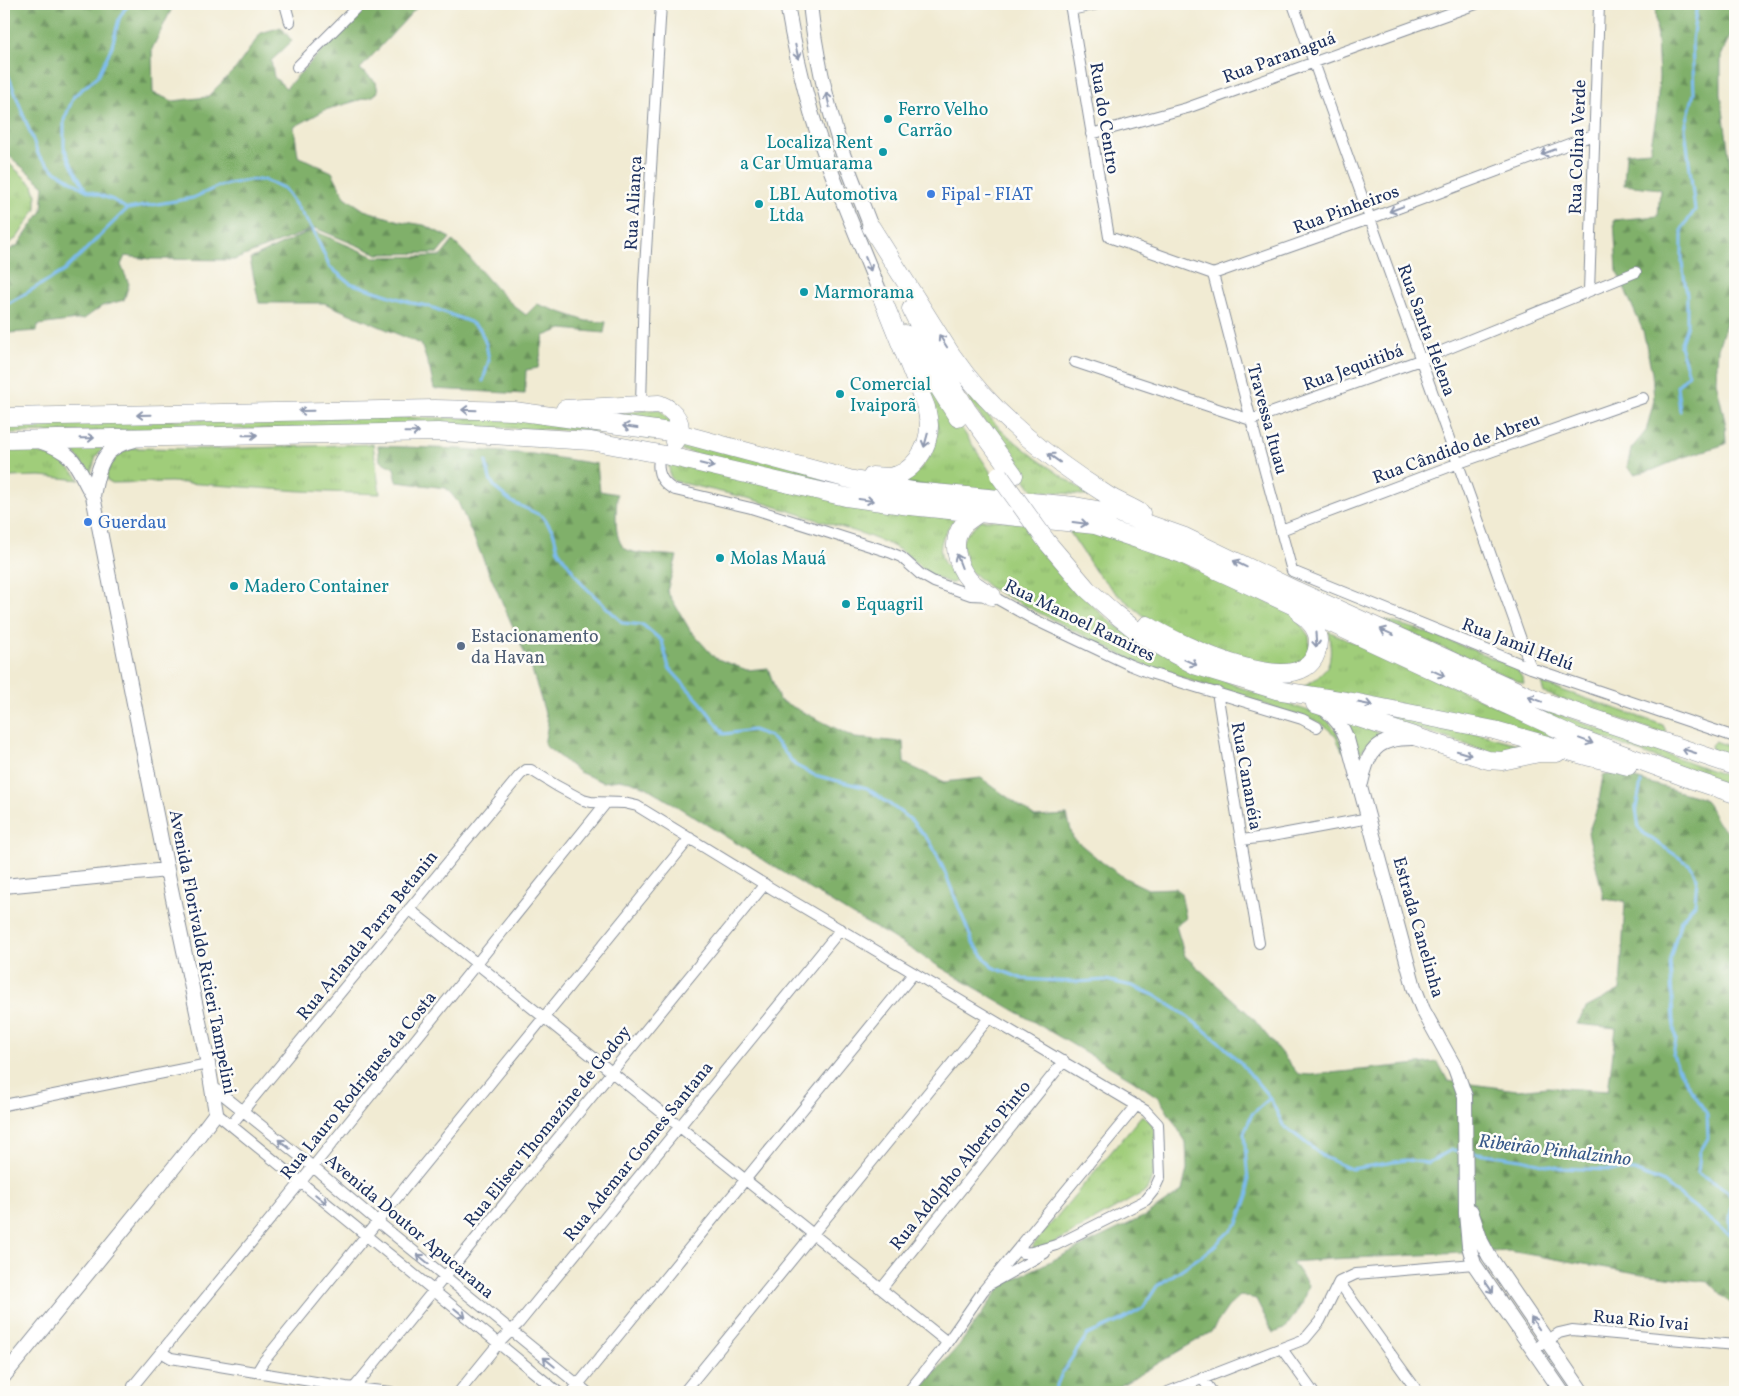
<svg xmlns="http://www.w3.org/2000/svg" width="1739" height="1396" font-family="Vollkorn,serif">
<style>
.grass{fill:url(#grass-tufts);stroke:#5e7e6c}
.forest{fill:url(#forest-firs);stroke:#4e7064}
.lines{fill:none;stroke-linecap:round;stroke-linejoin:round}
.stream{stroke:#7cbcf0;stroke-width:3}
.street-casing{stroke:#868d98;stroke-width:12}
.secondary-casing{stroke:#868d98;stroke-width:16}
.highway-casing{stroke:#868d98;stroke-width:19}
.street{stroke:#fff;stroke-width:10}
.secondary{stroke:#fff;stroke-width:14}
.highway{stroke:#fff;stroke-width:18}
.highway-bridge-casing{stroke:#868d98;stroke-width:19;stroke-linecap:butt}
.highway-bridge{stroke:#fff;stroke-width:18}
.oneway{stroke:#8d97ae}
.culture-dot{fill:#0f9aa8;stroke:#fdfcf7;stroke-width:2}
.shop-dot{fill:#3f7fe0;stroke:#fdfcf7;stroke-width:2}
.service-dot{fill:#5c6f8a;stroke:#fdfcf7;stroke-width:2}
.labels{text-anchor:middle;stroke-width:5;stroke-linejoin:round;paint-order:stroke}
.street-label{font-size:18px;fill:#1b2f5e;stroke:#fdfcf7}
.culture-label{font-size:18px;fill:#0d838f;stroke:#fdfcf7;text-anchor:start}
.shop-label{font-size:18px;fill:#366cbe;stroke:#fdfcf7;text-anchor:start}
.service-label{font-size:18px;fill:#4e5e75;stroke:#fdfcf7;text-anchor:start}
.water-label{font-size:19px;font-style:italic;fill:#38598a;stroke:#fdfcf7}
</style>
<defs>
<pattern id="grass-tufts" width="24" height="20" patternUnits="userSpaceOnUse" patternTransform="scale(1.25)"><rect width="24" height="20" fill="#a0cd7a"/><path d="M3 7l-1-3M5 7V3M7 7l1-3M15 17l-1-3M17 17v-4M19 17l1-3" fill="none" stroke="#89b06c"/></pattern>
<pattern id="forest-firs" width="22" height="20" patternUnits="userSpaceOnUse" patternTransform="scale(1.25)"><rect width="22" height="20" fill="#80b06a"/><path d="M5 1l3.5 6h-7zM16 11l3.5 6h-7z" fill="#68905a"/></pattern>
</defs>
<rect width="100%" height="100%" fill="#fdfcf7"/>
<filter id="ink" filterUnits="userSpaceOnUse"><feTurbulence type="fractalNoise" baseFrequency=".02" numOctaves="2"/><feDisplacementMap in="SourceGraphic" scale="10" xChannelSelector="R" yChannelSelector="G"/><feConvolveMatrix kernelMatrix="1 2 1 2 8 2 1 2 1" color-interpolation-filters="sRGB"/></filter>
<filter id="wash" filterUnits="userSpaceOnUse"><feTurbulence type="fractalNoise" baseFrequency=".0096" numOctaves="4" result="noise"/><feDisplacementMap in="SourceGraphic" scale="20" xChannelSelector="R" yChannelSelector="G"/><feGaussianBlur stdDeviation="1.12" result="paint"/><feColorMatrix in="noise" values="0 0 0 0 0 0 0 0 0 0 0 0 0 0 0 0 0 1.4 0 .05"/><feComposite in="paint" operator="in"/></filter>
<g filter="url(#wash)">
<rect width="100%" height="100%" fill="#f1ebd3"/>
<!-- grass -->
<path class="grass" d="M4 159 33 185 36 195V209L17 238 4 247Z
M915 358 1003 491 902 483 920 469 933 451 938 428Z
M958 382 1002 431 1037 459 1091 496 1033 490 993 436Z
M659 409 673 425 605 415Z
M333 417 516 418 659 438 654 439 590 431 448 426 4 433V423Z
M682 443 1129 523 1548 710 1735 779V788L1529 710 1167 543 890 501 680 450 679 446Z
M373 444 380 494 301 491 171 482 112 483 107 480V473L112 459 118 454 133 448 218 449Z
M103 447 96 457 90 475 72 449Z
M4 450C34 450 61 454 80 480L40 476 10 477Z
M668 460 956 518C943 532 933 552 948 568 952 573 957 574 957 580L953 583H950L928 574 905 553 891 545 863 534 751 499 674 481 670 476Z
M981 520 1023 521 1070 582 1097 610 1116 626 1236 686 1323 716 1336 730 1345 751H1342L1335 735 1321 723 1140 664 990 588 967 568 962 542 967 533Z
M1067 528 1102 532 1156 551 1292 613 1309 636 1310 646 1305 657 1294 665 1283 666 1239 659 1154 624 1116 593 1096 572Z
M1378 619C1426 629 1471 649 1516 668L1523 679 1524 684Z
M1328 631 1583 745 1302 687C1330 672 1334 662 1328 631Z
M1541 683 1663 725 1666 731 1664 734 1544 693Z
M1346 705 1466 730 1528 747 1501 756Z
M1345 721 1387 735C1373 738 1364 744 1359 758Z
M1715 741 1735 748V758L1712 750 1711 745Z
M1142 1115C1147 1118 1151 1122 1153 1127 1159 1140 1155 1179 1146 1191L1040 1251 1033 1248 1034 1244Z"/>
<!-- forest -->
<path class="forest" d="M4 4H174L152 49 153 93 173 101 207 97 236 68 261 33 281 27 292 41 271 61 274 77 286 88 366 4H420L360 69 376 82 378 92 373 96 325 110 294 127 298 156 332 172 345 197 364 210 399 221 424 225 450 238 438 253 378 254 315 228 234 260 150 259 125 256 121 265 129 284 124 300 102 306 84 319 38 325 37 331 8 333 4 335V253L18 245 42 211 44 186 8 155 4 140Z
M1655 4H1735V26L1721 56V94L1731 171 1735 248V296L1718 348 1716 381 1725 421 1726 444 1684 457 1653 470 1634 474 1627 467 1631 449 1646 431 1654 400 1652 373 1643 331 1617 271 1614 220 1658 216 1660 189 1624 185 1626 153 1650 151 1657 111 1659 76Z
M312 230 375 257 441 256 453 241C478 264 497 295 526 315L537 304 586 321 606 322 604 333 562 329 544 336 538 368 526 370 525 394 434 389 430 370 421 344 324 303H259L250 259Z
M378 446 459 449 533 454 597 464 600 491 617 494C617 510 611 545 630 551 641 555 664 554 677 556L667 591 690 630 715 658 747 670 768 668 779 700 855 738 903 742 904 763 944 782 981 778 1035 817 1067 815 1073 838 1103 863 1125 878 1148 889 1176 888 1181 894 1186 918 1176 926 1185 956 1252 1017 1298 1074 1311 1075 1438 1062 1448 1081 1517 1090 1547 1087 1608 1091 1616 1028 1577 1024 1586 1008 1620 990 1625 902 1604 899 1588 833 1598 806 1603 776 1614 773 1702 798C1717 811 1711 826 1735 835V1308L1709 1282 1642 1274 1509 1251 1331 1259 1292 1262 1308 1285 1302 1304 1285 1329 1273 1333 1256 1299 1241 1295 1228 1307 1211 1332 1110 1392H918L960 1344 1003 1284 1145 1216 1182 1191 1187 1169 1186 1142 1159 1098 1133 1080 940 967 890 936 852 915 646 787 630 781 620 780 603 782 579 772 544 745 548 723 532 670 458 502 446 488 397 482 394 468 380 461Z"/>
<g class="lines">
<!-- stream -->
<path class="stream" d="M130 4 124 10 119 19 112 46 98 76 74 96 64 120V147L71 164 86 190 113 200 127 209 193 198 219 186 249 180H264L284 188 313 230 330 267 350 283 412 303 428 306 470 322 480 329 486 344 489 360 483 381
M4 64 39 156 54 170 84 189
M4 306 64 271 127 209
M1680 411 1677 386 1689 374 1680 346 1687 325V295L1682 263V229L1695 210 1685 128 1694 93 1692 41 1697 4
M486 462 490 479 496 489 512 502 542 516 553 531 558 550 582 584 623 623 643 625 662 641 669 668 701 703 724 734 753 730 769 736 779 745 795 765 814 775 867 788 892 806 911 820 931 843 944 870 973 943 992 967 1023 979 1076 982 1106 980 1132 986 1154 995 1184 1014 1218 1041 1241 1063 1270 1098 1283 1125 1324 1157 1351 1169 1406 1160 1428 1163 1451 1150 1462 1151
M1641 783 1636 808 1639 828 1646 835 1690 865 1697 878 1695 903 1681 920 1670 959 1673 1020 1676 1040 1673 1055 1680 1072 1707 1114 1708 1138 1700 1152 1698 1173 1727 1190 1733 1201 1730 1219 1731 1236
M1470 1152 1521 1159 1560 1168 1634 1171 1664 1183 1735 1239
M1054 1392 1062 1373 1087 1335 1122 1320 1143 1308 1157 1286 1210 1250 1238 1223 1249 1193 1244 1133 1252 1114 1270 1098"/>
</g>
</g>
<g filter="url(#ink)">
<g class="lines">
<defs>
<path id="street" d="M285 4 290 22
M1070 4 1109 237 1213 274 1369 219 1593 135
M1293 4C1372 225 1453 446 1531 668
M1071 10 1098 4
M297 67 360 4
M1091 134 1187 108 1476 4
M1213 274 1251 420 1292 571 1531 668 1735 737
M1589 291 1599 4
M1075 362 1251 420 1420 360 1636 272
M641 405 644 284 661 4
M660 454C656 469 659 482 675 490L751 508 889 552 901 557 920 574 934 582 971 595 992 596 1031 618 1130 665 1150 673 1302 719 1317 727
M1281 530 1459 463 1643 398
M1217 692 1241 840 1266 837 1369 818
M1241 840 1259 943
M409 909 947 1342
M212 1086 313 1167 378 1222 587 1392
M4 1105 208 1064
M216 1113 558 1392
M231 1125 520 775 526 770H531L557 786 583 800 591 802 624 803 637 806 774 890 1146 1111 1158 1124 1160 1177 1154 1190 1146 1200 1056 1245 1032 1252 1022 1253 1020 1250 1022 1245
M1339 1282 1418 1392
M992 1283 1045 1253
M882 1288 1064 1061
M1282 1349 1313 1392
M1533 1350 1559 1333 1572 1330 1735 1345
M161 1352 171 1358 346 1387 391 1392
M257 1372 263 1362 690 838
M1202 1378 1212 1392
M133 1386 300 1183 606 803
M354 1388 765 884
M459 1392 498 1344 519 1323 841 929
M572 1392 914 973
M684 1392 989 1018
M908 1392 942 1350 983 1291 1137 1105
M1168 1392 1305 1339 1320 1321 1339 1282 1356 1274 1474 1264"/>
<path id="secondary" d="M787 4C793 40 801 77 811 112 830 175 857 235 881 295
M810 4C815 51 826 100 840 145 849 173 861 200 871 227
M93 496C98 469 101 447 132 441
M1325 709C1336 718 1342 726 1347 739L1414 987 1423 1010 1455 1068 1465 1096 1466 1213 1469 1246 1474 1264 1562 1392
M1361 783C1368 750 1377 738 1412 738
M4 886 167 870
M1471 1211 1481 1241 1489 1256 1582 1392
M4 1376 188 1150 216 1113 208 1064 167 870 93 496C76 467 78 454 42 442"/>
<path id="highway" d="M871 227 951 354C991 413 1047 457 1107 495 1118 502 1130 506 1141 513
M911 309 937 361 967 410 1014 475
M905 334 958 418
M565 409 659 404C675 410 688 426 674 442
M4 417 435 409 514 411 678 433 849 479 913 491 1075 506 1120 514 1185 537 1295 590 1533 698 1735 766
M4 440 438 432 591 441 660 454 846 497 910 506 1095 525 1182 554 1576 737 1693 780 1735 794
M872 476C877 476 883 477 888 477 912 475 929 449 929 426 929 420 927 413 926 407L881 295
M979 513C974 517 968 520 963 525 950 541 957 566 969 580 975 586 984 591 992 596
M1047 542 1087 589 1114 613 1143 636 1174 654 1197 666 1276 690 1358 703 1494 730 1590 757 1628 766
M1147 625C1176 643 1317 713 1318 641 1318 630 1309 619 1300 614
M1315 704 1488 760 1502 761 1539 753H1557"/>
</defs>
<!-- street casing -->
<use href="#street" class="street-casing"/>
<!-- secondary casing -->
<use href="#secondary" class="secondary-casing"/>
<!-- highway casing -->
<use href="#highway" class="highway-casing"/>
<!-- street -->
<use href="#street" class="street"/>
<!-- secondary -->
<use href="#secondary" class="secondary"/>
<!-- highway -->
<use href="#highway" class="highway"/>
<defs>
<path id="highway-bridge" d="M999 475 1047 542"/>
</defs>
<!-- highway-bridge casing -->
<use href="#highway-bridge" class="highway-bridge-casing"/>
<!-- highway-bridge -->
<use href="#highway-bridge" class="highway-bridge"/>
</g>
<!-- one-way arrows -->
<defs><path id="oneway-shaft" d="M-6 0H5M1.5-3L5.5 0L1.5 3" fill="none" stroke-width="1.6" stroke-linecap="round" stroke-linejoin="round" transform="scale(1.25)"/></defs>
<g class="oneway">
<use href="#oneway-shaft" transform="translate(797 52) rotate(77)"/>
<use href="#oneway-shaft" transform="translate(828 100) rotate(-103)"/>
<use href="#oneway-shaft" transform="translate(1548 152) rotate(159)"/>
<use href="#oneway-shaft" transform="translate(1396 209) rotate(159)"/>
<use href="#oneway-shaft" transform="translate(868 264) rotate(68)"/>
<use href="#oneway-shaft" transform="translate(943 341) rotate(-123)"/>
<use href="#oneway-shaft" transform="translate(469 410) rotate(-178)"/>
<use href="#oneway-shaft" transform="translate(306 411) rotate(179)"/>
<use href="#oneway-shaft" transform="translate(144 415) rotate(179)"/>
<use href="#oneway-shaft" transform="translate(630 427) rotate(-172)"/>
<use href="#oneway-shaft" transform="translate(412 432) rotate(-1)"/>
<use href="#oneway-shaft" transform="translate(250 435) rotate(-1)"/>
<use href="#oneway-shaft" transform="translate(87 438) rotate(-1)"/>
<use href="#oneway-shaft" transform="translate(926 440) rotate(105)"/>
<use href="#oneway-shaft" transform="translate(1054 458) rotate(-144)"/>
<use href="#oneway-shaft" transform="translate(707 465) rotate(13)"/>
<use href="#oneway-shaft" transform="translate(866 500) rotate(8)"/>
<use href="#oneway-shaft" transform="translate(1080 523) rotate(7)"/>
<use href="#oneway-shaft" transform="translate(959 561) rotate(-111)"/>
<use href="#oneway-shaft" transform="translate(1240 564) rotate(-154)"/>
<use href="#oneway-shaft" transform="translate(1387 632) rotate(-156)"/>
<use href="#oneway-shaft" transform="translate(1316 640) rotate(86)"/>
<use href="#oneway-shaft" transform="translate(1190 662) rotate(25)"/>
<use href="#oneway-shaft" transform="translate(1438 673) rotate(25)"/>
<use href="#oneway-shaft" transform="translate(1535 699) rotate(-159)"/>
<use href="#oneway-shaft" transform="translate(1365 704) rotate(11)"/>
<use href="#oneway-shaft" transform="translate(1586 741) rotate(20)"/>
<use href="#oneway-shaft" transform="translate(1689 751) rotate(-162)"/>
<use href="#oneway-shaft" transform="translate(1464 753) rotate(17)"/>
<use href="#oneway-shaft" transform="translate(284 1144) rotate(-142)"/>
<use href="#oneway-shaft" transform="translate(321 1199) rotate(39)"/>
<use href="#oneway-shaft" transform="translate(423 1259) rotate(-141)"/>
<use href="#oneway-shaft" transform="translate(1489 1287) rotate(55)"/>
<use href="#oneway-shaft" transform="translate(460 1313) rotate(39)"/>
<use href="#oneway-shaft" transform="translate(1535 1323) rotate(-124)"/>
<use href="#oneway-shaft" transform="translate(549 1362) rotate(-141)"/>
</g>
</g>
<!-- markers -->
<g class="culture-dot">
<circle cx="888" cy="119" r="5"/>
<circle cx="883" cy="152" r="5"/>
<circle cx="759" cy="204" r="5"/>
<circle cx="804" cy="292" r="5"/>
<circle cx="840" cy="394" r="5"/>
<circle cx="720" cy="558" r="5"/>
<circle cx="234" cy="586" r="5"/>
<circle cx="846" cy="604" r="5"/>
</g>
<g class="shop-dot">
<circle cx="931" cy="194" r="5"/>
<circle cx="88" cy="522" r="5"/>
</g>
<circle class="service-dot" cx="461" cy="646" r="5"/>
<g class="labels">
<!-- street labels -->
<g class="street-label">
<text transform="translate(1279 57) rotate(-20)" y="6">Rua Paranaguá</text>
<text transform="translate(1105 118) rotate(81)" y="6">Rua do Centro</text>
<text transform="translate(1577 147) rotate(-88)" y="6">Rua Colina Verde</text>
<text transform="translate(633 203) rotate(-87)" y="6">Rua Aliança</text>
<text transform="translate(1346 209) rotate(-20)" y="6">Rua Pinheiros</text>
<text transform="translate(1427 330) rotate(70)" y="6">Rua Santa Helena</text>
<text transform="translate(1353 367) rotate(-20)" y="6">Rua Jequitibá</text>
<text transform="translate(1268 419) rotate(75)" y="6">Travessa Ituau</text>
<text transform="translate(1456 448) rotate(-20)" y="6">Rua Cândido de Abreu</text>
<text transform="translate(1080 620) rotate(26)" y="6">Rua Manoel Ramires</text>
<text transform="translate(1518 644) rotate(21)" y="6">Rua Jamil Helú</text>
<text transform="translate(1247 776) rotate(80)" y="6">Rua Cananéia</text>
<text transform="translate(1419 927) rotate(74)" y="6">Estrada Canelinha</text>
<text transform="translate(367 935) rotate(-51)" y="6">Rua Arlanda Parra Betanin</text>
<text transform="translate(203 952) rotate(79)" y="6">Avenida Florivaldo Ricieri Tampelini</text>
<text transform="translate(358 1085) rotate(-51)" y="6">Rua Lauro Rodrigues da Costa</text>
<text transform="translate(547 1126) rotate(-51)" y="6">Rua Eliseu Thomazine de Godoy</text>
<text transform="translate(638 1151) rotate(-51)" y="6">Rua Ademar Gomes Santana</text>
<text transform="translate(960 1165) rotate(-51)" y="6">Rua Adolpho Alberto Pinto</text>
<text transform="translate(410 1226) rotate(40)" y="6">Avenida Doutor Apucarana</text>
<text transform="translate(1641 1320) rotate(5)" y="6">Rua Rio Ivai</text>
</g>
<!-- culture labels -->
<g class="culture-label">
<text x="898" y="115">Ferro Velho<tspan x="898" dy="21">Carrão</tspan></text>
<text x="873" y="148" text-anchor="end">Localiza Rent<tspan x="873" dy="21">a Car Umuarama</tspan></text>
<text x="769" y="200">LBL Automotiva<tspan x="769" dy="21">Ltda</tspan></text>
<text x="814" y="298">Marmorama</text>
<text x="850" y="390">Comercial<tspan x="850" dy="21">Ivaiporã</tspan></text>
<text x="730" y="564">Molas Mauá</text>
<text x="244" y="592">Madero Container</text>
<text x="856" y="610">Equagril</text>
</g>
<!-- shop labels -->
<g class="shop-label">
<text x="941" y="200">Fipal - FIAT</text>
<text x="98" y="528">Guerdau</text>
</g>
<!-- service labels -->
<g class="service-label">
<text x="471" y="642">Estacionamento<tspan x="471" dy="21">da Havan</tspan></text>
</g>
<!-- water labels -->
<g class="water-label">
<text transform="translate(1555 1149) rotate(7)" y="7">Ribeirão Pinhalzinho</text>
</g>
</g>
<!-- margin -->
<rect width="1739" height="1396" fill="none" stroke="#fdfcf7" stroke-width="20"/>
</svg>
